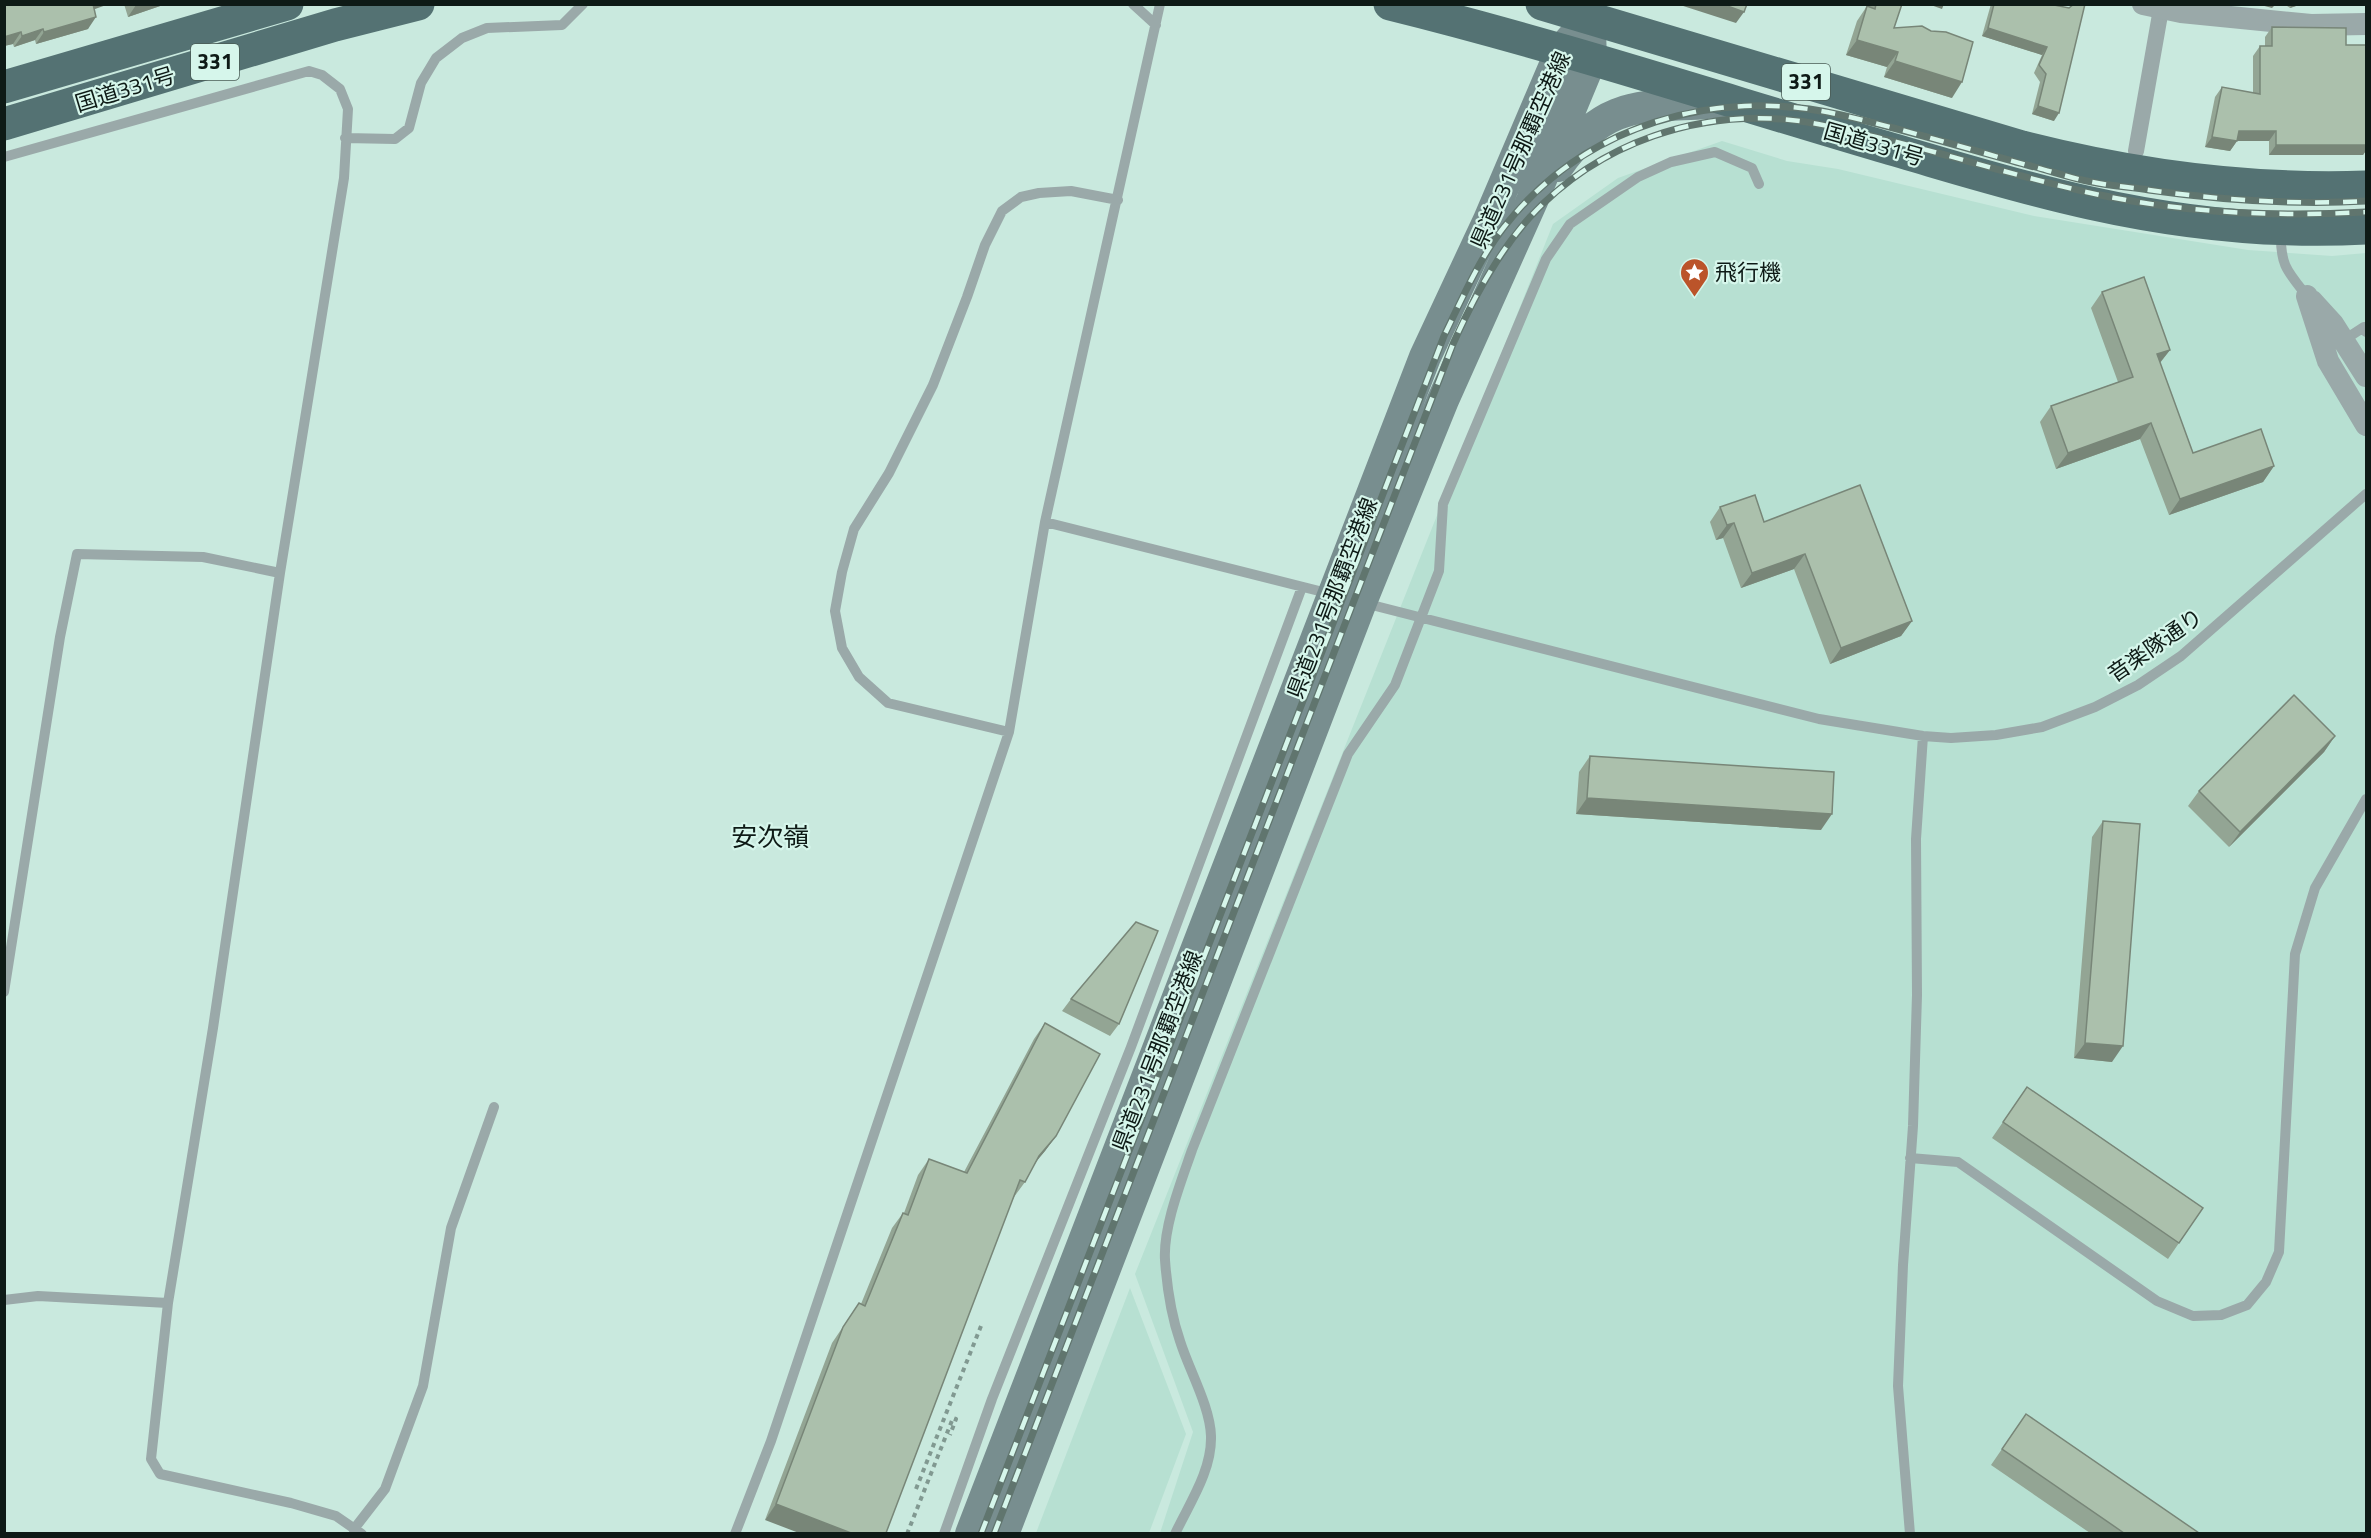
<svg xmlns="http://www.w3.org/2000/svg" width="2371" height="1538" font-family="'Titillium Web','Noto Sans JP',sans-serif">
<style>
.built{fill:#b7e0d2}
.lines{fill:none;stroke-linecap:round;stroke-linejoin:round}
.path{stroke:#819991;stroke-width:4;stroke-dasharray:4.5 4.5;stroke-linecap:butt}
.service{stroke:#9aa9a9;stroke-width:10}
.pedestrian{stroke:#9aa9a9;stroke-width:16}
.minor{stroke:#9aa9a9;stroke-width:22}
.secondary{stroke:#788e8f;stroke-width:32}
.trunk{stroke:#547273;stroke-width:33}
.rail-casing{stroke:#60756e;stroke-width:7}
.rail{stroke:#d6f6eb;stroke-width:4.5;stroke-dasharray:14;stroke-linecap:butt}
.wall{fill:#93a594}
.shaded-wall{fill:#788678}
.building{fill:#abc0ac;stroke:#788678;stroke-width:1.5}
.labels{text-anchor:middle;stroke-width:4.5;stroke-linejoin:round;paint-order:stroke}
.shield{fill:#d6f6eb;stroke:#4a5c56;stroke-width:1.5}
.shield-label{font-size:21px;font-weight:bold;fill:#0e1a16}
.street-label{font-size:22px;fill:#0e1a16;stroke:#d6f6eb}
.poi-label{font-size:22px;fill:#0e1a16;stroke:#d6f6eb;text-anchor:start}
.quarter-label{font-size:26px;fill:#0e1a16;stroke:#d6f6eb}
</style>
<rect width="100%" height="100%" fill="#c9e9de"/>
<!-- built -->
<path class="built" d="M1722 141 1787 161 1838 169 2034 216 2248 250 2332 256 2366 253V1533H1160L1193 1432 1135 1274 1553 224 1618 178Z
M1130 1288 1186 1434 1149 1533H1036Z"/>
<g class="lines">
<!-- path -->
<path class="path" d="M916 1489 981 1326
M907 1534 953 1418 956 1419 950 1435"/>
<!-- service -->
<path class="service" d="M1133 4 1156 25
M345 138 395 139 409 128 421 83 436 58 462 38 487 28 562 25 583 4
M4 157 309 71 322 75 340 89 348 109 344 178 280 573 213 1028 168 1303 151 1459 160 1474 291 1503 336 1516 362 1534
M2281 232C2280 265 2287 271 2307 296
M2344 340 2364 327 2366 332
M1045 522 1331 594
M1364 603 1819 719 1923 736 1951 738 1996 735 2042 727 2095 707 2138 685 2181 656 2366 494
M1009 732 888 703 859 677 842 648 835 611 842 572 854 529 889 473 933 385 967 297 985 245 1002 211 1021 197 1039 193 1071 191 1118 200
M4 992 60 637 77 554 203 557 280 573
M1910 1158 1958 1162 2157 1301 2193 1316 2221 1315 2247 1305 2266 1282 2279 1252 2295 954 2315 888 2366 799
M4 1300 38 1296 168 1303
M354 1534V1529L385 1489 423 1386 451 1228 494 1107
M735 1534 771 1441 1009 732 1045 522 1160 4
M944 1534 992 1399 1131 1047 1302 587
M1175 1534C1189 1504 1212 1471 1211 1436 1210 1406 1189 1370 1180 1341 1171 1315 1167 1288 1165 1260 1163 1227 1181 1182 1192 1150L1348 754 1395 685 1439 571 1443 504 1546 259 1570 224 1638 177 1671 162 1715 152 1752 168 1759 184
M1910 1534 1898 1386 1903 1265 1913 1126 1917 995 1916 839 1923 736"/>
<!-- pedestrian -->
<path class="pedestrian" d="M2136 151 2161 9"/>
<!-- minor -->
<path class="minor" d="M2143 4 2181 12 2311 25 2366 24
M2307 296 2328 361 2366 425
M2312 301 2333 324 2366 376"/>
<!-- secondary -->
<path class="secondary" d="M1558 166C1610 92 1651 110 1729 101
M971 1534 1425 357 1489 220 1561 51 1589 19
M1003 1534 1361 602 1443 400 1532 201 1591 59 1590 32"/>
<!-- trunk -->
<path class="trunk" d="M1390 4C1556 45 1718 98 1881 146 1951 166 2020 188 2090 203 2180 223 2275 233 2366 228
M1542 4 2022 147C2135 176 2250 191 2366 187
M4 87 287 4
M4 124 335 25 418 4"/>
<defs>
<path id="rail" d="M981 1534 1444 336C1462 299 1479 259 1504 227 1584 125 1716 86 1841 115 1903 129 1965 148 2027 165 2048 170 2070 178 2092 182 2111 186 2130 187 2149 190 2220 200 2294 205 2366 201
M994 1534 1453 344C1473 299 1497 254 1530 217 1599 142 1700 108 1800 121 1826 125 1851 131 1876 137 1951 155 2025 179 2100 195 2186 213 2279 217 2366 212"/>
</defs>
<!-- rail casing -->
<use href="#rail" class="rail-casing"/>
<!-- rail -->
<use href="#rail" class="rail"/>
</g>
<!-- wall -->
<path class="wall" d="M4 4 94 9 88 29 36 44 35 40 14 47 13 44 4 46Z
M124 4H166L128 17Z
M1870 4H1902L1894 28 1952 98 1884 77 1887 67 1846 55 1857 21 1867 6H1869Z
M1991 4H2049L2054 121 2032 114 2040 82 2034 73 2042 55 1982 36Z
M2284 4H2302L2290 8Z
M2272 27 2346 45H2367V152H2365L2363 155H2269V141H2237L2230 151 2205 147 2215 97 2222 87 2253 93V56L2260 46H2265V37Z
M2102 292 2170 350 2160 363 2193 453 2274 466 2263 482 2169 515 2140 439 2056 469 2040 422 2051 406 2118 382 2091 308Z
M1720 507 1764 522 1912 621 1901 636 1830 664 1794 569 1741 588 1723 538 1716 540 1710 522Z
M2335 736 2324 752 2229 847 2188 806 2199 791Z
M1590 756 1821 830 1576 814 1579 772Z
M2103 821 2112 1062 2074 1058 2092 837Z
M1071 999 1119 1024 1110 1036 1062 1011Z
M1045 1023 1056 1136 1045 1151 1035 1163 1025 1182 1014 1197 765 1520 832 1343 859 1303 861 1304 892 1228 903 1213H904L918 1175 929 1159 964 1172 1034 1039Z
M2027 1087 2203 1208 2168 1259 1992 1138Z
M2026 1414 2199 1533H2090L1991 1465Z"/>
<!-- shaded-wall -->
<path class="shaded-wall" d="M90 4H109L84 13Z
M139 4H166L128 17 136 5Z
M1677 4H1722L1744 12 1736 23Z
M1928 4H1944L1942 9Z
M2257 4H2276L2272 8Z
M2292 4H2302L2290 8Z
M96 17 88 29 36 44 44 32Z
M1988 28 2047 47 2042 55 1982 36Z
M43 29 35 40 14 47 22 36Z
M21 32 13 44 4 46V37Z
M1857 40 1898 52 1887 67 1846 55Z
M1895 61 1962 82 1952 98 1884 77Z
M2038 106 2059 113 2054 121 2032 114Z
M2239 131H2276L2269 141H2234H2237L2230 151 2205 147 2212 137Z
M2276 145H2367V152H2365L2363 155H2269Z
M2170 350 2158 365 2157 354Z
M2151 423 2140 439 2056 469 2068 453Z
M2274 466 2263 482 2169 515 2180 499Z
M1734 523 1723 538 1716 540 1727 525Z
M1805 554 1794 569 1741 588 1752 573Z
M1912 621 1901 636 1830 664 1841 648Z
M2335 736 2324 752 2229 847 2240 832Z
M1587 798 1832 814 1821 830 1576 814Z
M2085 1043 2123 1046 2112 1062 2074 1058Z
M1056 1136 1045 1151 1028 1171 1039 1156Z
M776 1504 851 1533H799L765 1520Z"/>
<!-- building -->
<path class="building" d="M4 4H93L96 17 44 32 43 29 22 36 21 32 4 37Z
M1722 4H1747L1744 12Z
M1876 4H1902L1894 28 1922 26 1931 31 1946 32 1973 42 1962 82 1895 61 1898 52 1857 40 1867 6 1875 9Z
M1994 4H2049L2069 8 2074 4H2085L2059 113 2038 106 2046 74 2039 65 2047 47 1988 28Z
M2272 27 2346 28V45H2367V145H2276V131H2239L2237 141 2212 137 2222 87 2260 94V46H2272Z
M2144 277 2170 350 2157 354 2193 453 2261 429 2274 466 2180 499 2151 423 2068 453 2051 406 2133 377 2102 292Z
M1860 485 1912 621 1841 648 1805 554 1752 573 1734 523 1727 525 1720 507 1755 495 1764 522Z
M2294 695 2335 736 2240 832 2199 791Z
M1590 756 1834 772 1832 814 1587 798Z
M2103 821 2140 824 2123 1046 2085 1043Z
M1136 922 1158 931 1119 1024 1071 999Z
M1045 1023 1100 1054 1056 1136 1039 1156 1025 1182 1020 1180 886 1533H851L776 1504 843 1327 859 1303 865 1306 903 1213 908 1215 929 1159 967 1173Z
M2027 1087 2203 1208 2179 1243 2003 1122Z
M2026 1414 2199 1533H2124L2002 1449Z"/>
<!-- icons -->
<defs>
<symbol id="sight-pin" viewBox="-11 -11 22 30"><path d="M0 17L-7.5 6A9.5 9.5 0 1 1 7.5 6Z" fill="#bb542a" stroke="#d6f6eb"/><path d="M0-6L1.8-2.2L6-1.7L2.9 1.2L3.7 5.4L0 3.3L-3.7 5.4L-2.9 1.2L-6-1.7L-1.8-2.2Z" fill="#fff"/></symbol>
</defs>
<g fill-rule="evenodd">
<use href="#sight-pin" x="1678" y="256" width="33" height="45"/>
</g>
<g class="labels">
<!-- shield labels -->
<g class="shield">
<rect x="191" y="44" width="48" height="36" rx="4.5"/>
<rect x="1782" y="64" width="48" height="36" rx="4.5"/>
</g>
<g class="shield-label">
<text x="215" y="69">331</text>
<text x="1806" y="89">331</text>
</g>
<!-- street labels -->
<g class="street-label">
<text transform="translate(125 89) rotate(-17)" y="8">国道331号</text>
<text transform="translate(1874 144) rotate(16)" y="8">国道331号</text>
<text transform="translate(1520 150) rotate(-66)" y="8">県道231号那覇空港線</text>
<text transform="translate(1332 598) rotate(-69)" y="8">県道231号那覇空港線</text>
<text transform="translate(2155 645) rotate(-35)" y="8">音楽隊通り</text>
<text transform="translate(1157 1051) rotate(-69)" y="8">県道231号那覇空港線</text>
</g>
<!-- poi labels -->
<g class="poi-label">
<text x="1715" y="280">飛行機</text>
</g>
<!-- quarter labels -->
<g class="quarter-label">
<text x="770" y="846">安次嶺</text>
</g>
</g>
<!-- border -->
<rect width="2371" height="1538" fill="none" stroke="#0e1a16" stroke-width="12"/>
</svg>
